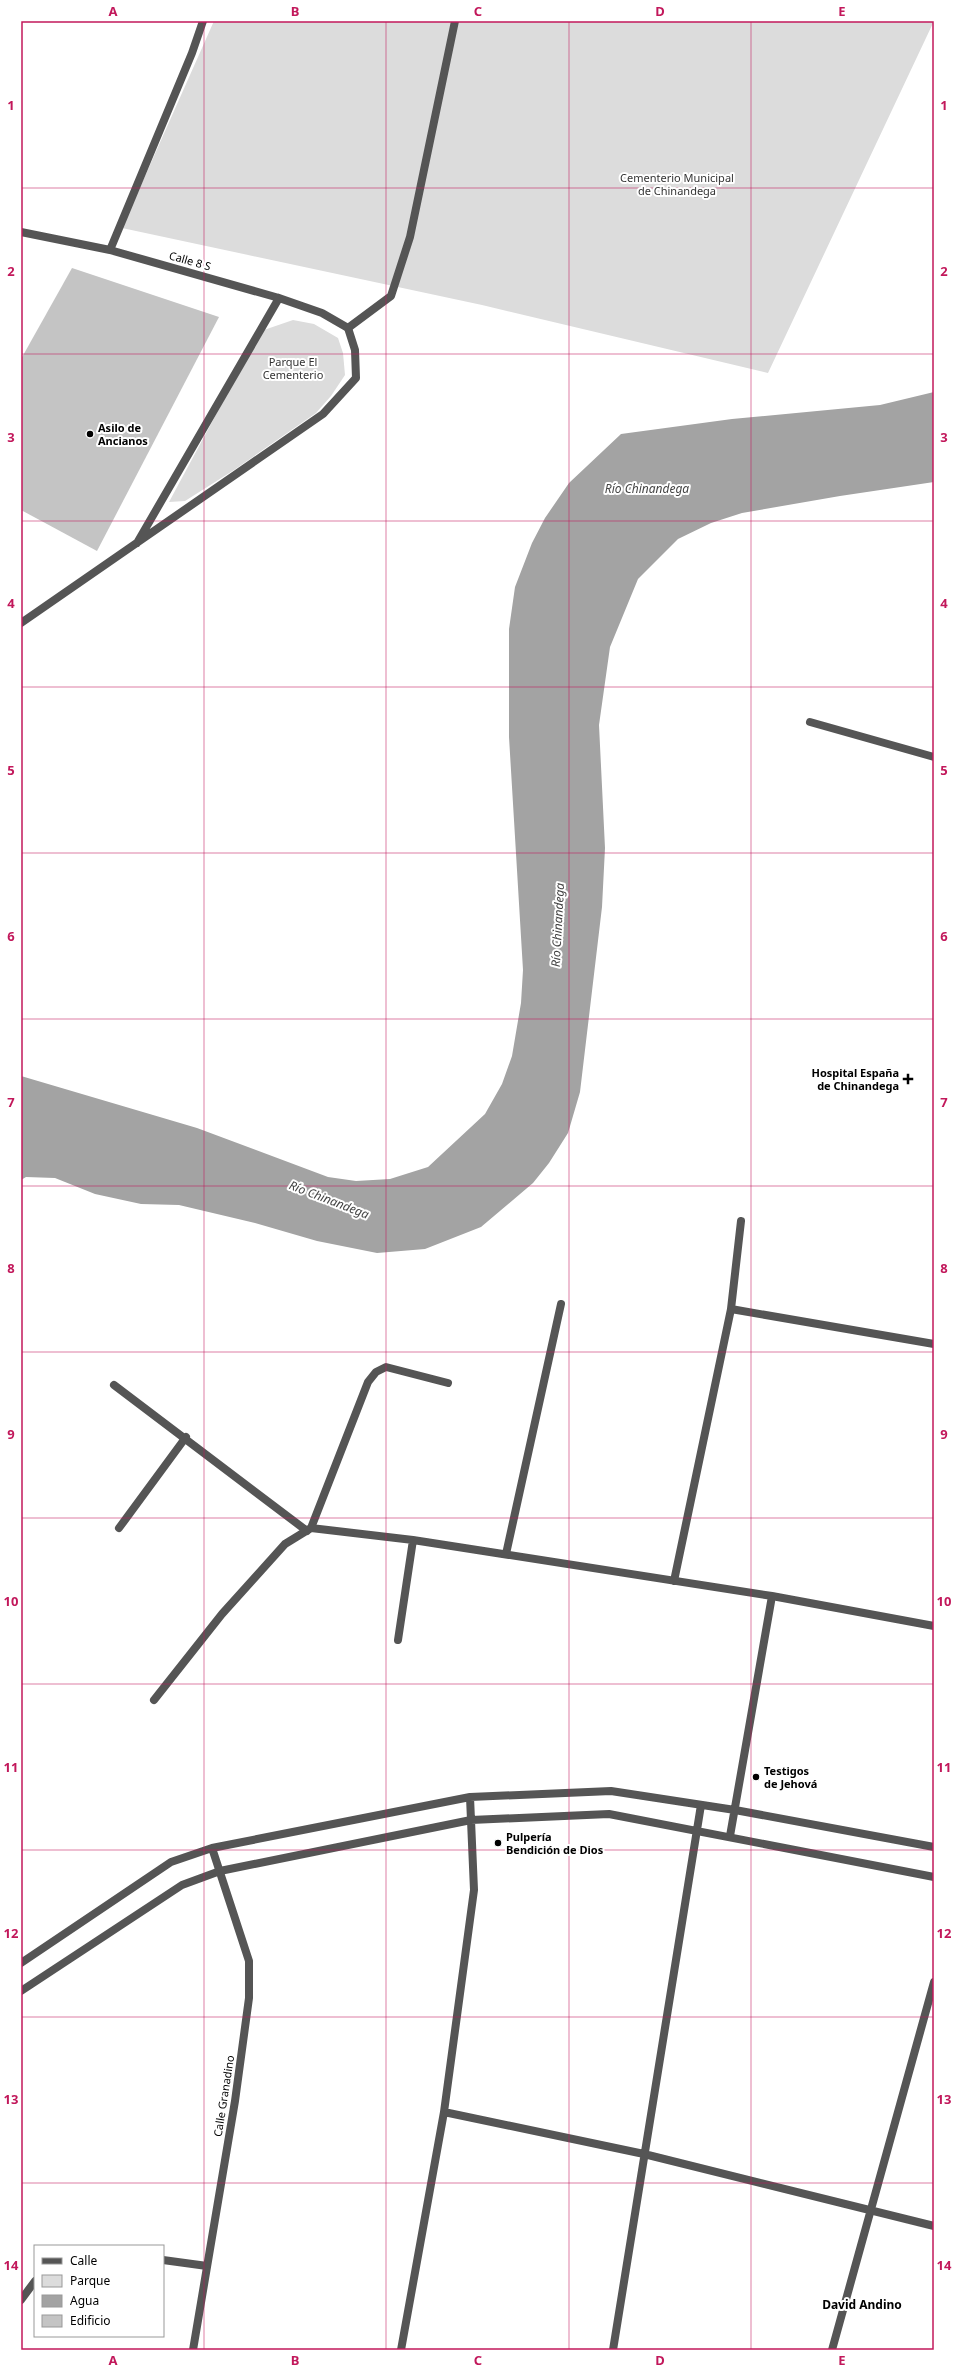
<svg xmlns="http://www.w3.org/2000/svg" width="955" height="2371" font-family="'Noto Sans',sans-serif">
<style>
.green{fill:#dcdcdc}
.water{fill:#a3a3a3}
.building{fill:#c4c4c4}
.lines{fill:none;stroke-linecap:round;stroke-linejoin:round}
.service{stroke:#555;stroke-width:8}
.minor{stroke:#555;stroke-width:8}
.grid{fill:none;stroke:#c2185b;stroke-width:1;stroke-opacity:0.55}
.poi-dot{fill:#000;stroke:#fff;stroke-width:1.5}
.labels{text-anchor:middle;stroke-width:4;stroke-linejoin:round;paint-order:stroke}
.park-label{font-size:11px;fill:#333;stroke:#fff}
.street-label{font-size:11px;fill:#000;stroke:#fff}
.poi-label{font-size:11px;font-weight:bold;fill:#000;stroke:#fff;text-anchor:start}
.water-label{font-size:12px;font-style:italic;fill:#444;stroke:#fff}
.neighbourhood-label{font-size:12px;font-weight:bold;fill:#000;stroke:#fff}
.neatline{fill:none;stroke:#c2185b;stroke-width:1.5}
.grid-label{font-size:13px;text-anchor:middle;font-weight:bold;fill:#c2185b}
</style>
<rect width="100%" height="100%" fill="#fff"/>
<!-- green -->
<path class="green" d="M214 21H934L768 373 482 305 122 228Z
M293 320 314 324 338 338 343 353 345 375 331 396 316 413 234 470 185 501 169 502 261 331Z"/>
<!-- water -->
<path class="water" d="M934 392V482L840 496 742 513 711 523 678 539 638 579 610 647 599 725 605 848 602 907 580 1092 568 1133 549 1163 533 1183 481 1227 425 1249 377 1253 317 1241 255 1223 179 1205 141 1204 95 1194 55 1178 26 1177 21 1180V1076L197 1128 328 1177 356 1181 390 1179 428 1167 485 1114 502 1084 512 1056 521 1003 523 970 509 737V629L515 587 532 543 545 518 569 483 621 434 732 419 880 405Z"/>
<!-- building -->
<path class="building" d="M72 268 219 317 97 551 21 510V359Z"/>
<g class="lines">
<!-- service -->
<path class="service" d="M348 328 391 296 410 237 455 21"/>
<!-- minor -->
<path class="minor" d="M21 232 110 250 279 298 322 313 348 328 355 350 356 378 323 414 21 623
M110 250 192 53 203 21
M137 543 279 298
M810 722 934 757
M731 1309 934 1344
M114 1385 307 1531
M119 1528 186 1437
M311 1528 368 1382 376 1372 386 1367 448 1383
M506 1554 561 1304
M674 1581 731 1309 741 1221
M398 1640 413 1540
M154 1700 222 1614 285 1544 311 1528 413 1540 772 1596 934 1626
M730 1836 772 1596
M21 1963 171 1862 212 1848 470 1797 611 1791 735 1810 934 1847
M21 1991 182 1885 220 1871 471 1820 609 1814 934 1877
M444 2112 644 2154 934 2226
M163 2260 207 2266
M21 2300 35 2281
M193 2350 235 2101 249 1998V1961L212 1848
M401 2350 444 2112 474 1890 470 1797
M613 2350 701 1805
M832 2350 934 1982"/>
</g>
<!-- grid -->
<path class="grid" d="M204 21V2350M386 21V2350M569 21V2350M751 21V2350M21 188H934M21 354H934M21 521H934M21 687H934M21 853H934M21 1019H934M21 1186H934M21 1352H934M21 1518H934M21 1684H934M21 1850H934M21 2017H934M21 2183H934"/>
<!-- markers -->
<g class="poi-dot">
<circle cx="90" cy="434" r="4"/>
<path d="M906 1073h4v4h4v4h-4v4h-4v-4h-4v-4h4z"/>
<circle cx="756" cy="1777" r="4"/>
<circle cx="498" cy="1843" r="4"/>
</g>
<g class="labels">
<!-- park labels -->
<g class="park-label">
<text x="677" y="182">Cementerio Municipal<tspan x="677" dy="13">de Chinandega</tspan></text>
<text x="293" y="366">Parque El<tspan x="293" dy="13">Cementerio</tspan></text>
</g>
<!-- street labels -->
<g class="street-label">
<text transform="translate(190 261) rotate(16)" y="4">Calle 8 S</text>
<text transform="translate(224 2096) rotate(-81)" y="4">Calle Granadino</text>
</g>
<!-- poi labels -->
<g class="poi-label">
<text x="98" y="432">Asilo de<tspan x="98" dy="13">Ancianos</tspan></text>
<text x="899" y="1077" text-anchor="end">Hospital España<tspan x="899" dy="13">de Chinandega</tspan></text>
<text x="764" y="1775">Testigos<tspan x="764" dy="13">de Jehová</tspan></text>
<text x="506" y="1841">Pulpería<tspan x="506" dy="13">Bendición de Dios</tspan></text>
</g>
<!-- water labels -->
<g class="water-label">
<text x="647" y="493">Río Chinandega</text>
<text transform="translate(558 925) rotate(-87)" y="4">Río Chinandega</text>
<text transform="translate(329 1200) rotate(21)" y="4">Río Chinandega</text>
</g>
<!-- neighbourhood labels -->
<g class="neighbourhood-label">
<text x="862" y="2309">David Andino</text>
</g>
</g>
<!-- border -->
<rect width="955" height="2371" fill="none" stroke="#ffffff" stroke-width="44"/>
<!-- legend -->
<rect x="34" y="2245" width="130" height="92" fill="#ffffff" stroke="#999999"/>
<rect x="42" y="2258" width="20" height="6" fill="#555555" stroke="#999999"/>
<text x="70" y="2265" font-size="12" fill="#000000">Calle</text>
<rect x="42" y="2275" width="20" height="12" fill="#dcdcdc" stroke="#999999"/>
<text x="70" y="2285" font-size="12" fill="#000000">Parque</text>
<rect x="42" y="2295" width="20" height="12" fill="#a3a3a3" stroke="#999999"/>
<text x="70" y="2305" font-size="12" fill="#000000">Agua</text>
<rect x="42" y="2315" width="20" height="12" fill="#c4c4c4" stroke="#999999"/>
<text x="70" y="2325" font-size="12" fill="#000000">Edificio</text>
<rect x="22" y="22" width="911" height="2327" class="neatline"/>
<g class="grid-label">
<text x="113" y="16">A</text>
<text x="295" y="16">B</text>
<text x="478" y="16">C</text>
<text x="660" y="16">D</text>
<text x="842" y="16">E</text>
<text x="11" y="110">1</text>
<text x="944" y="110">1</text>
<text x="11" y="276">2</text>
<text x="944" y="276">2</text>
<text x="11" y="442">3</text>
<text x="944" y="442">3</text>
<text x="11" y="608">4</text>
<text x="944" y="608">4</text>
<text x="11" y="775">5</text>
<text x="944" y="775">5</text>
<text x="11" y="941">6</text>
<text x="944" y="941">6</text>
<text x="11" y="1107">7</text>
<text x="944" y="1107">7</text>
<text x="11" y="1273">8</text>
<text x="944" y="1273">8</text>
<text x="11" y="1439">9</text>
<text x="944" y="1439">9</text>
<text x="11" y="1606">10</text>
<text x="944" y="1606">10</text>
<text x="11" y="1772">11</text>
<text x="944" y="1772">11</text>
<text x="11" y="1938">12</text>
<text x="944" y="1938">12</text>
<text x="11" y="2104">13</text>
<text x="944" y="2104">13</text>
<text x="11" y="2270">14</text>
<text x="944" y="2270">14</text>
<text x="113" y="2365">A</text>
<text x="295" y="2365">B</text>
<text x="478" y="2365">C</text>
<text x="660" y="2365">D</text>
<text x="842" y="2365">E</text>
</g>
</svg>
